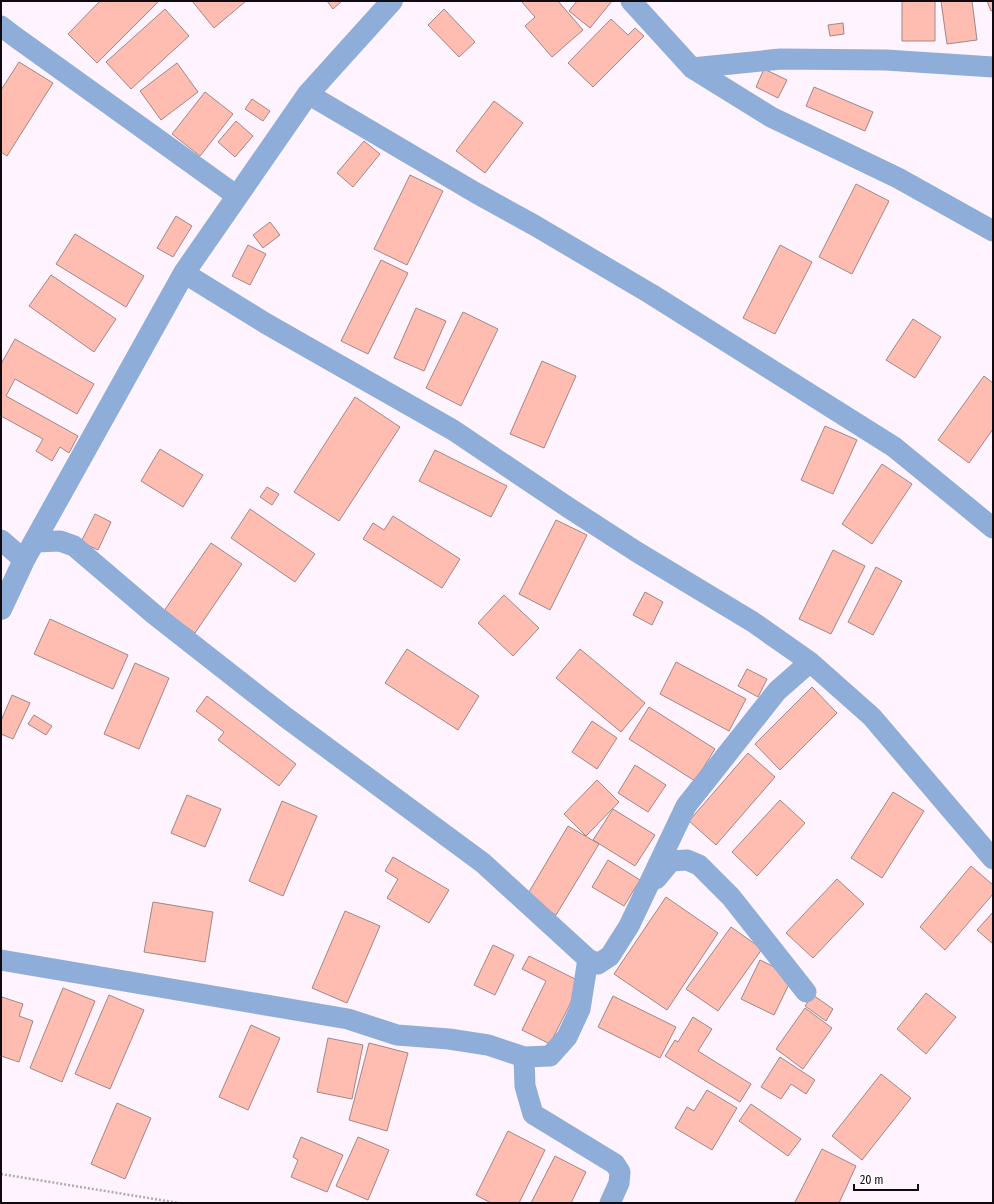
<svg xmlns="http://www.w3.org/2000/svg" width="994" height="1204" font-family="'Fira Sans Condensed',sans-serif">
<style>
.building{fill:#ffbcb1;stroke:#a08884}
.lines{fill:none;stroke-linecap:round;stroke-linejoin:round}
.path{stroke:#b2a9b2;stroke-width:2.5;stroke-dasharray:2 2;stroke-linecap:butt}
.minor{stroke:#8eaed9;stroke-width:21}
.tertiary{stroke:#8eaed9;stroke-width:22}
</style>
<rect width="100%" height="100%" fill="#fef3fe"/>
<!-- building -->
<path class="building" d="M100 1H159L97 63 68 34Z
M192 1H246L214 28Z
M327 1H342L333 9Z
M521 1H558L583 30 552 57 525 26 535 17Z
M577 1H612L590 28 569 11Z
M902 1H935V41H902Z
M941 1H972L977 40 947 44Z
M987 1H993V10L991 11Z
M165 9 189 36 131 89 106 62Z
M444 9 475 42 459 57 428 25Z
M611 19 628 35 635 28 644 36 593 87 568 63Z
M843 23 844 34 830 36 828 25Z
M19 62 53 83 7 156 1 152V90Z
M177 63 198 92 161 120 140 91Z
M764 69 787 80 778 98 756 87Z
M814 87 873 112 865 131 806 106Z
M205 92 233 114 200 156 172 134Z
M252 99 270 111 263 121 245 109Z
M494 101 523 123 485 173 456 151Z
M236 121 253 136 235 157 218 142Z
M364 141 380 154 353 187 337 173Z
M410 175 443 191 407 265 374 249Z
M856 184 889 201 852 274 819 257Z
M176 216 192 226 173 257 157 248Z
M270 222 280 235 263 248 253 235Z
M75 234 144 276 126 307 56 264Z
M248 245 266 254 250 285 232 276Z
M780 245 812 262 775 334 743 318Z
M381 260 408 273 368 354 341 341Z
M51 275 116 319 94 352 29 306Z
M416 308 446 321 424 371 394 358Z
M463 312 498 329 461 406 426 388Z
M913 319 941 337 915 378 886 360Z
M15 339 94 384 77 414 15 379 6 396 78 436 69 453 60 447 52 461 36 451 43 439 1 416V364Z
M542 361 576 376 544 448 510 434Z
M984 376 993 383V429L969 463 938 440Z
M355 397 400 427 339 521 294 492Z
M825 426 857 440 833 494 801 480Z
M160 449 203 475 183 507 141 481Z
M435 450 507 486 491 517 419 481Z
M882 464 912 484 872 544 842 524Z
M267 487 279 494 272 505 260 497Z
M250 509 315 554 295 582 231 538Z
M95 514 111 522 98 550 81 542Z
M393 516 460 559 442 588 363 539 373 523 384 530Z
M556 520 587 535 550 610 519 594Z
M211 543 242 564 195 633 164 611Z
M833 550 865 566 831 634 799 619Z
M876 567 902 581 873 635 848 622Z
M645 592 663 602 652 625 633 615Z
M504 595 539 628 513 656 478 623Z
M50 619 128 655 113 689 34 654Z
M407 649 479 696 458 730 385 683Z
M580 649 645 703 621 732 556 678Z
M676 662 746 699 729 731 660 694Z
M135 663 169 678 139 749 104 734Z
M747 669 767 679 758 697 738 686Z
M812 687 837 713 780 770 755 744Z
M12 695 30 703 13 739 1 734V721Z
M207 696 296 764 279 786 218 740 224 732 196 711Z
M649 707 715 749 695 781 629 739Z
M34 715 52 726 46 735 28 724Z
M592 721 617 738 597 769 572 752Z
M748 753 775 777 716 845 689 821Z
M635 765 666 785 648 812 618 793Z
M597 780 619 802 586 836 564 814Z
M893 792 924 811 882 878 851 858Z
M187 795 221 809 205 847 171 833Z
M780 800 805 823 757 876 732 852Z
M282 801 317 816 283 896 249 881Z
M613 809 655 835 635 866 593 840Z
M568 826 599 844 556 915 526 897Z
M393 857 449 890 429 923 387 898 398 879 385 871Z
M608 860 640 880 624 906 592 887Z
M971 866 993 885V894L945 950 920 927Z
M837 879 864 904 813 958 786 933Z
M666 897 718 933 667 1010 614 974Z
M153 902 213 912 205 962 144 952Z
M345 911 380 926 347 1003 312 988Z
M993 912V944L977 930Z
M731 927 762 949 718 1011 686 989Z
M493 945 514 955 495 995 474 985Z
M529 956 581 982 550 1044 522 1030 546 981 522 969Z
M760 960 793 976 774 1015 741 999Z
M63 988 95 1001 62 1082 30 1068Z
M926 993 956 1017 926 1054 897 1029Z
M109 995 144 1010 110 1089 75 1074Z
M813 995 833 1009 826 1021 805 1006Z
M613 996 676 1027 660 1058 598 1027Z
M2 997 23 1004 19 1016 33 1021 19 1062 1 1056V1001Z
M805 1008 832 1028 803 1069 776 1049Z
M693 1017 712 1029 698 1051 751 1084 740 1102 665 1056 675 1040 678 1042Z
M251 1025 280 1038 248 1110 219 1097Z
M328 1038 363 1045 352 1099 317 1092Z
M369 1043 408 1053 387 1131 349 1120Z
M780 1057 815 1080 806 1094 791 1084 781 1099 761 1087Z
M881 1074 911 1098 862 1160 832 1136Z
M707 1090 737 1108 712 1150 675 1128 687 1107 694 1111Z
M117 1103 151 1118 125 1179 91 1164Z
M751 1104 801 1139 788 1156 739 1121Z
M508 1131 545 1150 519 1203H491L476 1195Z
M301 1137 343 1155 327 1192 291 1177 298 1160 293 1157Z
M358 1137 389 1150 368 1200 336 1186Z
M822 1149 856 1166 839 1203H796L795 1202Z
M555 1156 586 1172 571 1203H531Z"/>
<g class="lines">
<!-- path -->
<path class="path" d="M1 1174 179 1203"/>
<!-- minor -->
<path class="minor" d="M631 1 692 68 771 117 898 178 993 231
M1 26 14 36 237 196
M692 68 781 59 886 60 993 67
M308 94 476 193 534 225 651 294 894 447 993 528
M184 273 265 323 453 430 569 508 637 552 753 622 810 662 872 717 993 859
M1 540 24 560
M35 542 60 541 74 546 155 615 284 716 483 863 588 959 598 964 610 956 629 926 686 806 777 691 810 662
M656 879 671 861 687 860 699 865 731 897 806 992
M1 960 348 1019 397 1035 449 1039 488 1045 524 1057 550 1056 567 1037 580 1009 588 959
M524 1057 525 1086 533 1114 615 1164 620 1172 619 1183 610 1203"/>
<!-- tertiary -->
<path class="tertiary" d="M1 609 24 560 184 273 308 94 392 1"/>
</g>
<!-- border -->
<rect width="994" height="1204" fill="none" stroke="#100a10" stroke-width="4"/>
<!-- scale -->
<path d="M854 1184v6h64v-6" fill="none" stroke="#100a10" stroke-width="2"/>
<text x="860" y="1184" font-size="12" fill="#100a10" stroke="#ffffff" stroke-width="3" paint-order="stroke">20 m</text>
</svg>
